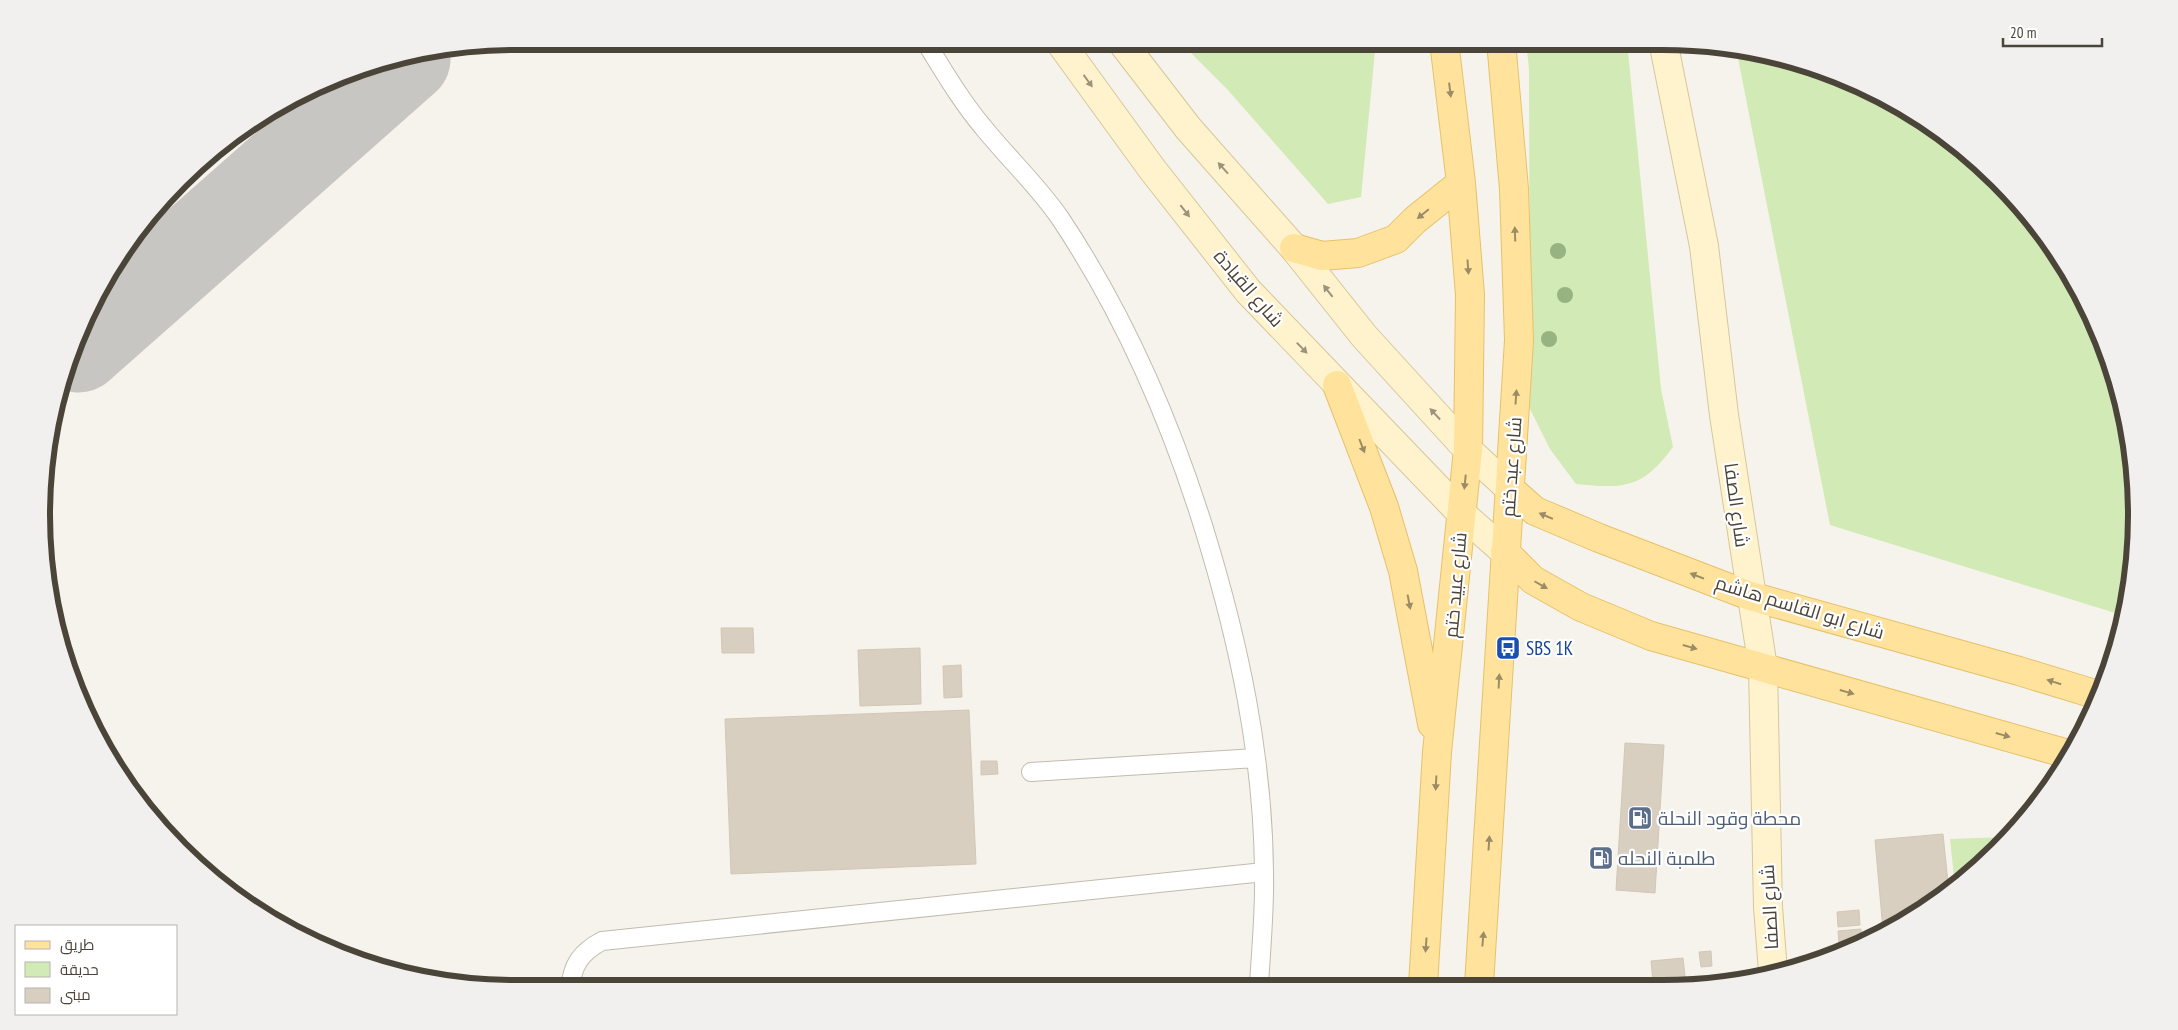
<svg xmlns="http://www.w3.org/2000/svg" width="2178" height="1030" font-family="'PT Sans Narrow',Cairo,sans-serif">
<style>
.green{fill:#d2eab5}
.lines{fill:none;stroke-linecap:round;stroke-linejoin:round}
.taxiway{stroke:#c8c6c3;stroke-width:89}
.building{fill:#d8cfc1;stroke:#d3c7b4}
.lane-casing{stroke:#c2bbae;stroke-width:20}
.secondary-casing{stroke:#d6c79b;stroke-width:30}
.primary-casing{stroke:#e6c16a;stroke-width:30}
.lane{stroke:#fff;stroke-width:18}
.secondary{stroke:#fff3cd;stroke-width:28}
.primary{stroke:#ffe39c;stroke-width:28}
.tree{fill:#97b381}
.oneway{fill:#9c937c}
.oneway2{fill:#9c8c66}
.labels{text-anchor:middle;stroke-width:4.5;stroke-linejoin:round;paint-order:stroke}
.street-label{font-size:19px;fill:#4b4439;stroke:#fff}
.transit-label{font-size:19px;fill:#164399;stroke:#fff;text-anchor:start}
.service-label{font-size:19px;fill:#4e5e75;stroke:#fff;text-anchor:start}
.rim{fill:none;stroke:#4b4439;stroke-width:6}
</style>
<rect width="100%" height="100%" fill="#f6f3ec"/>
<!-- green -->
<path class="green" d="M1179 41H1376L1361 197 1328 204 1227 89Z
M1526 41H1627L1661 389 1673 447C1643 488 1625 489 1576 484L1550 449 1530 409 1529 69Z
M1736 48 1755 50 1844 77 1926 121 1998 180 2057 252 2101 333 2128 422 2137 515 2125 616 1830 525Z
M2005 837 1955 887 1950 839Z"/>
<g class="lines">
<!-- taxiway -->
<path class="taxiway" d="M79 348 406 59"/>
</g>
<!-- building -->
<path class="building" d="M721 628H753L754 653H722Z
M920 648 921 704 860 706 858 650Z
M961 665 962 697 944 698 943 666Z
M969 710 976 864 731 874 725 719Z
M1625 743 1664 745 1655 893 1616 890Z
M981 761H997L998 774 981 775Z
M1943 834 1949 892 1883 930 1875 840Z
M1859 910 1860 925 1838 927 1837 912Z
M1861 929 1862 941 1839 943 1838 931Z
M1852 948 1845 953 1818 960 1817 952Z
M1711 951 1712 966 1701 967 1699 952Z
M1683 958 1686 985H1630L1653 982 1651 961Z"/>
<g class="lines">
<defs>
<path id="lane" d="M925 41C943 70 961 101 983 127 1008 158 1038 186 1060 218 1124 314 1171 422 1205 532 1239 643 1263 755 1264 872 1265 910 1261 948 1259 986
M1031 772 1256 758
M570 989C572 965 581 952 602 941L1264 872"/>
<path id="secondary" d="M1059 41 1152 169 1248 291 1462 514 1505 552
M1121 41 1188 128 1294 248 1364 336 1468 450 1510 489
M1663 41 1704 246 1724 415 1763 668 1768 907 1773 972"/>
<path id="primary" d="M1294 248 1322 256 1358 253 1396 239 1415 220 1461 183
M1337 385 1384 507 1403 571 1432 724
M1510 489 1535 511 1599 538 1750 596 2019 671 2101 696
M1505 552 1533 580 1581 607 1651 636 2068 754
M1479 985 1519 340 1514 189 1501 41
M1423 986 1437 752 1468 450 1470 295 1461 183 1444 41"/>
</defs>
<!-- lane casing -->
<use href="#lane" class="lane-casing"/>
<!-- secondary casing -->
<use href="#secondary" class="secondary-casing"/>
<!-- primary casing -->
<use href="#primary" class="primary-casing"/>
<!-- lane -->
<use href="#lane" class="lane"/>
<!-- secondary -->
<use href="#secondary" class="secondary"/>
<!-- primary -->
<use href="#primary" class="primary"/>
</g>
<!-- trees -->
<g class="tree">
<circle cx="1558" cy="251" r="8"/>
<circle cx="1565" cy="295" r="8"/>
<circle cx="1549" cy="339" r="8"/>
</g>
<!-- one-way arrows -->
<defs><path id="oneway-solid" d="M-6-.8H1V-3.2L6.5 0L1 3.2V.8H-6Z" transform="scale(1.25)"/></defs>
<g class="oneway">
<use href="#oneway-solid" transform="translate(1088 81) rotate(54)"/>
<use href="#oneway-solid" transform="translate(1223 168) rotate(-132)"/>
<use href="#oneway-solid" transform="translate(1185 211) rotate(52)"/>
<use href="#oneway-solid" transform="translate(1328 291) rotate(-128)"/>
<use href="#oneway-solid" transform="translate(1302 348) rotate(46)"/>
<use href="#oneway-solid" transform="translate(1435 414) rotate(-133)"/>
</g>
<g class="oneway2">
<use href="#oneway-solid" transform="translate(1450 90) rotate(83)"/>
<use href="#oneway-solid" transform="translate(1423 214) rotate(141)"/>
<use href="#oneway-solid" transform="translate(1515 234) rotate(-92)"/>
<use href="#oneway-solid" transform="translate(1468 267) rotate(86)"/>
<use href="#oneway-solid" transform="translate(1516 397) rotate(-86)"/>
<use href="#oneway-solid" transform="translate(1362 446) rotate(69)"/>
<use href="#oneway-solid" transform="translate(1465 482) rotate(96)"/>
<use href="#oneway-solid" transform="translate(1546 516) rotate(-157)"/>
<use href="#oneway-solid" transform="translate(1697 576) rotate(-159)"/>
<use href="#oneway-solid" transform="translate(1541 585) rotate(30)"/>
<use href="#oneway-solid" transform="translate(1409 602) rotate(79)"/>
<use href="#oneway-solid" transform="translate(1690 647) rotate(16)"/>
<use href="#oneway-solid" transform="translate(1499 681) rotate(-87)"/>
<use href="#oneway-solid" transform="translate(2054 682) rotate(-163)"/>
<use href="#oneway-solid" transform="translate(1847 692) rotate(16)"/>
<use href="#oneway-solid" transform="translate(2003 735) rotate(16)"/>
<use href="#oneway-solid" transform="translate(1436 783) rotate(93)"/>
<use href="#oneway-solid" transform="translate(1489 843) rotate(-86)"/>
<use href="#oneway-solid" transform="translate(1483 939) rotate(-85)"/>
<use href="#oneway-solid" transform="translate(1426 945) rotate(94)"/>
</g>
<!-- icons -->
<defs>
<symbol id="bus-square" viewBox="-11 -11 22 22"><rect x="-9" y="-9" width="18" height="18" rx="4" fill="#1a4fb4" stroke="#fff"/><path d="M-5-6H5V4H4V6H2V4H-2V6H-4V4H-5ZM-3.5-4V0h7V-4ZM-3.5 1.2v1.5H-2V1.2ZM2 1.2v1.5H3.5V1.2Z" fill="#fff"/></symbol>
<symbol id="fuel-square" viewBox="-11 -11 22 22"><rect x="-9" y="-9" width="18" height="18" rx="4" fill="#5c6f8a" stroke="#fff"/><path d="M-5.5-6h7V0h2V4h1.3V-2.5L3-4.5l.8-.8L6-3V5H2.5V1h-1V6h-7ZM-4.2-4.7v3.2H.2V-4.7Z" fill="#fff"/></symbol>
</defs>
<g fill-rule="evenodd">
<use href="#bus-square" x="1494" y="634" width="28" height="28"/>
<use href="#fuel-square" x="1626" y="804" width="28" height="28"/>
<use href="#fuel-square" x="1587" y="844" width="28" height="28"/>
</g>
<g class="labels">
<!-- street labels -->
<g class="street-label">
<text transform="translate(1249 288) rotate(49)" y="7">شارع القيادة</text>
<text transform="translate(1511 467) rotate(-86)" y="7">شارع عبد ختم</text>
<text transform="translate(1737 505) rotate(82)" y="7">شارع الصفا</text>
<text transform="translate(1455 585) rotate(-85)" y="7">شارع عبيد ختم</text>
<text transform="translate(1800 607) rotate(17)" y="7">شارع ابو القاسم هاشم</text>
<text transform="translate(1769 907) rotate(-93)" y="7">شارع الصفا</text>
</g>
<!-- transit labels -->
<g class="transit-label">
<text x="1526" y="655">SBS 1K</text>
</g>
<!-- service labels -->
<g class="service-label">
<text x="1658" y="825">محطة وقود النحلة</text>
<text x="1618" y="865">طلمبة النحله</text>
</g>
</g>
<!-- crop -->
<path d="M0 0H2178V1030H0ZM515 50H1663A465 465 0 0 1 2128 515V515A465 465 0 0 1 1663 980H515A465 465 0 0 1 50 515V515A465 465 0 0 1 515 50Z" fill="#f1f0ef" fill-rule="evenodd"/>
<path class="rim" d="M515 50H1663A465 465 0 0 1 2128 515V515A465 465 0 0 1 1663 980H515A465 465 0 0 1 50 515V515A465 465 0 0 1 515 50Z"/>
<!-- legend -->
<rect x="15" y="925" width="162" height="90" fill="#ffffff" stroke="#b7b4b0"/>
<rect x="25" y="941" width="25" height="8" fill="#ffe39c" stroke="#b7b4b0"/>
<text x="60" y="950" font-size="15" fill="#4b4439">طريق</text>
<rect x="25" y="962" width="25" height="15" fill="#d2eab5" stroke="#b7b4b0"/>
<text x="60" y="975" font-size="15" fill="#4b4439">حديقة</text>
<rect x="25" y="988" width="25" height="15" fill="#d8cfc1" stroke="#b7b4b0"/>
<text x="60" y="1000" font-size="15" fill="#4b4439">مبنى</text>
<!-- scale -->
<path d="M2003 38v8h99v-8" fill="none" stroke="#4b4439" stroke-width="2.5"/>
<text x="2010" y="38" font-size="15" fill="#4b4439" stroke="#ffffff" stroke-width="4" paint-order="stroke">20 m</text>
</svg>
